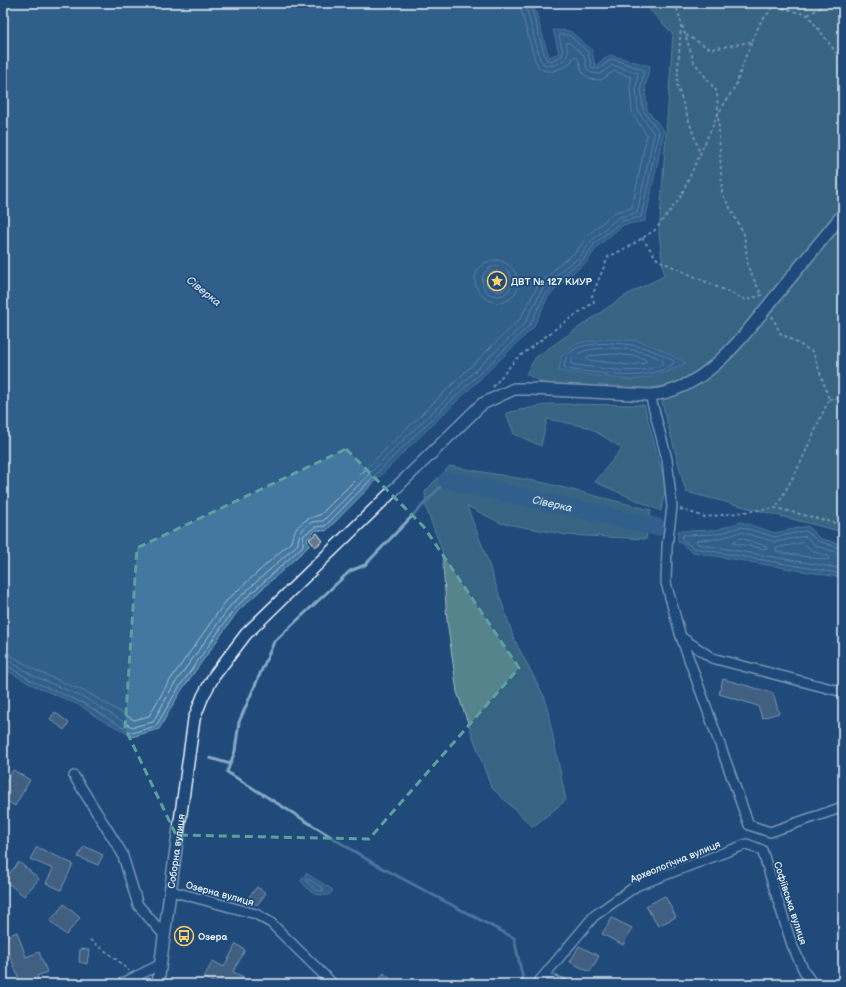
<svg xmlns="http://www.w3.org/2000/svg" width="846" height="987" font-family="'Balsamiq Sans',sans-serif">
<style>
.green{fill:#55848d;stroke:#9ebac2;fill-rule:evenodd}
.water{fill:#4478a1;stroke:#86a8c4;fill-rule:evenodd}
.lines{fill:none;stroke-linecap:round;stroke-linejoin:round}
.shore{stroke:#a6c1d5;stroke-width:1}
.stream{stroke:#86a8c4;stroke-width:3}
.river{stroke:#4478a1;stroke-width:18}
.building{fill:#6a7889;stroke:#e8f1f8}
.service-casing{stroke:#e8f1f8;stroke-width:8}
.minor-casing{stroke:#e8f1f8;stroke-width:12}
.tertiary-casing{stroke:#e8f1f8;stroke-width:14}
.path{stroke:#e8f1f8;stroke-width:2;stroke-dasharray:3 3;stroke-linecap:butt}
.service{stroke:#1f4a7a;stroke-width:4.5}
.minor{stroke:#1f4a7a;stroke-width:9}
.tertiary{stroke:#1f4a7a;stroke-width:11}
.marked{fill:none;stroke:#5ba19e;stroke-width:3;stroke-dasharray:8 5;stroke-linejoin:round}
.labels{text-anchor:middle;stroke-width:3.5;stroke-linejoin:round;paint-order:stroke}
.poi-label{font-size:10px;font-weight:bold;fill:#e8f1f8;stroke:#1f4a7a;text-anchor:start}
.street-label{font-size:10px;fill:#e8f1f8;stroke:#1f4a7a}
.water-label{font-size:11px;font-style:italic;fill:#cfdfeb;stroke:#1f4a7a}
</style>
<rect width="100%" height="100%" fill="#1f4a7a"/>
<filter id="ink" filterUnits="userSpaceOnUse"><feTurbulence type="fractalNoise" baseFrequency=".025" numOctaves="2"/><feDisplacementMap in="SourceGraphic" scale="8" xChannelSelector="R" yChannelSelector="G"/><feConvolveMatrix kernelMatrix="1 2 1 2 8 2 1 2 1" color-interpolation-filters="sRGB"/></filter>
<g filter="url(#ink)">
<!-- green -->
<path class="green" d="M643 3H843V532L686 492 659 391 543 383 526 374 536 357 626 295 664 276 659 233 673 34ZM583 342 669 371 657 376Z
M550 404 644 405 666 486 661 511 595 482 622 448 588 427 547 419 541 446 514 434 506 413Z
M450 466 545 483 651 510 646 539 567 535 501 523 467 506 485 553 514 639 545 698 566 800 533 827 491 787 457 692 447 620 442 550 426 508 425 491Z"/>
<!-- water -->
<path class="water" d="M3 3H533L549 57 559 53 553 30 570 31 592 50 595 66 610 55 650 66 645 87 647 110 664 131 645 221 623 225 598 246 586 263 571 274 548 297 533 328 405 451 326 531 316 530 307 539 309 546 238 611 181 691 159 729 131 737 120 729 98 718 81 706 30 684 3 668ZM496 275 503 280V284L501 287 497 288 490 283V278L493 276Z
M613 339 638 341 660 349 686 363 657 376 631 380 559 371 561 357 572 346 583 342Z
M741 522 775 533 808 526 819 538 843 545V578L692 552 678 541V531L716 530Z
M306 873 333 890 329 895C317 897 308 891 301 881Z"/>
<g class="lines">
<!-- shore -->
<path class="shore" d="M498 260C514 264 525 282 513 296 495 316 461 286 481 266 486 261 492 260 498 260Z
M482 281a15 15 0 1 1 30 0a15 15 0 1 1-30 0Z
M497 271 506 278 507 283 504 290 498 292 487 286 486 279 490 273Z
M613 343C639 345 651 348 674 361V363C650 381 619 375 591 372 583 371 571 371 564 367 565 343 595 344 613 343Z
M613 348C631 349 647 351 663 361V363C644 378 598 367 575 365L570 363C576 347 599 349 613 348Z
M613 354 635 356 645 359 646 362 645 363 630 365 588 360 586 359 588 356Z
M741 538 766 546 767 548 765 549 733 543 734 541Z
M803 543 813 551 828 556 829 559 827 560 777 552 776 550 777 548Z
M843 549 818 541 806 531 775 537 741 527 717 534 683 535 682 537V540L694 548 843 574
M843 554 816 546 805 536 775 542 741 532 718 539 698 540 696 542 698 544 843 569
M3 653 10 655 37 671 88 693 134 720 149 716 168 683 226 601 291 542C294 526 305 518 320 515L395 440 520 319 537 287 561 263 576 252 588 235 615 212 632 208 647 135 632 113 630 88 631 77 614 71 601 80 590 79 582 72 578 58 575 56 568 65 554 71H546L539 68 535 60 519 3
M3 659 9 661 34 676 85 698 132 727 153 722 173 686 231 605 298 544C298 535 303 527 312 522 316 521 320 521 323 521L399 444 525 323 541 291 565 267 580 257 592 240 619 217 637 213 654 134 638 111 636 87 638 73 613 65 600 74 591 73 587 69 584 55 568 42 566 43C567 48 569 52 567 56 564 63 552 67 545 65L540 59 525 3
M3 665H6L32 681 83 703 132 733 156 726 178 689 235 608 303 546V539L304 535 315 527 325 526 402 448 529 326 545 295 568 271 583 260 595 243 622 221 641 217 659 132 643 110 641 87 644 70 612 59 598 69H593L591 66 588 52 569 35 561 34 559 36 563 52 562 56 551 61 547 60 545 57 530 3
M308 879 323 888V891L316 890 307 882 306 880Z"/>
<!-- stream -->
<path class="stream" d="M447 480 365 565 350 571 274 642 239 722 235 751 227 772 373 863 514 938 524 984
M210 758 230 764"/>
<!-- river -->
<path class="river" id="s1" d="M447 480 657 527"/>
</g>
<!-- building -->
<path class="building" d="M317 533 323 541 315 547 309 539Z
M723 679 773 693 779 713 762 718 758 706 719 694Z
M55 712 69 723 64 730 50 719Z
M13 770 30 780 15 806 3 799V786Z
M84 846 103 855 98 865 78 857Z
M37 847 73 864 61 890 46 883 53 869 30 859Z
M19 862 39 879 24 896 4 880Z
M257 887 266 893 257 905 248 898Z
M665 896 676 917 658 926 646 906Z
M64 904 80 918 66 935 50 921Z
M612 918 632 928 623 945 602 934Z
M17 932 26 957 39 952 47 972 37 976 40 984H21L8 951 5 953 3 948V938Z
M236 944 245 950 233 972 244 977 240 984H217L204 977 213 961 224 967Z
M579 946 599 956 590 972 570 962Z
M80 949 89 950 87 964 79 962Z
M384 973 396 984H374Z"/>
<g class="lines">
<defs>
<path id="service" d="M544 975 564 982"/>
<path id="minor" d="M650 395 667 459 672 507 667 546 666 583 681 637 712 658 843 692
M681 637 749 825 770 832 843 807
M74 776 122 853 138 905 164 935
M171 891 256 914 271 923 333 984
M121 984 161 964
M537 984 594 916 636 886 747 844 762 850 792 945 805 973 813 984"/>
<g id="tertiary">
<path id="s2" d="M158 984C169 896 182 808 194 719L203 696 214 676 246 634 482 404 514 389H531L650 395C707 391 746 332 779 292 800 266 822 240 843 214"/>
</g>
</defs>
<!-- service casing -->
<use href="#service" class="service-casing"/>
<!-- minor casing -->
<use href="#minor" class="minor-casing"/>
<!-- tertiary casing -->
<use href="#tertiary" class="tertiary-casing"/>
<!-- path -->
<path class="path" d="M675 3 694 62 717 92 722 193 744 234 748 267 762 296
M774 3V6L808 15 843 62
M808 15 828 3
M681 25 677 85 700 154
M686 35 711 49 751 42
M642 238 658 260 746 300 762 295
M772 316 780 333 813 352 829 399 800 464 776 508
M493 387 516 359 562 324 594 302 592 296 608 257 630 246 655 230 680 198 718 114 736 85 745 58 760 23 774 6
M829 399 843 398
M680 509 705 517 776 508 843 525
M90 940 115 958 129 971"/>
<!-- service -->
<use href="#service" class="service"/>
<!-- minor -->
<use href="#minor" class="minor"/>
<!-- tertiary -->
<use href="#tertiary" class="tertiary"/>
</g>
</g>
<!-- marked area -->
<path d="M0 0H846V987H0ZM346 449 424 527 519 668 369 839 176 835 125 728 137 548Z" fill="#1f4a7a" fill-opacity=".55" fill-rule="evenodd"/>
<path class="marked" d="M346 449 424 527 519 668 369 839 176 835 125 728 137 548Z"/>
<!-- icons -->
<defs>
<symbol id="sight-ring" viewBox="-11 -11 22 22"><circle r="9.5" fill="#1f4a7a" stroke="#ffd166" stroke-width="1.5"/><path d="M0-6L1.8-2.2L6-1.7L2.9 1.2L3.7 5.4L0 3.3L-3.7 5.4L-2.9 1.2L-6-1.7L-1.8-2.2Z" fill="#ffd166"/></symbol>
<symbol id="bus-ring" viewBox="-11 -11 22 22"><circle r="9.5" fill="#1f4a7a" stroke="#ffd166" stroke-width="1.5"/><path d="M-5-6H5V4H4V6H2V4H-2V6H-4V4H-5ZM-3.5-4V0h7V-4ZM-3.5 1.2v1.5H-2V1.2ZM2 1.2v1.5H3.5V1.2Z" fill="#ffd166"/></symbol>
</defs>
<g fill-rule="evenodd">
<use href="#sight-ring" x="486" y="270" width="22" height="22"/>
<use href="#bus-ring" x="173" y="925" width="22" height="22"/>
</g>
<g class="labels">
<!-- poi labels -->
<g class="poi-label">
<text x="511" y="285">ДВТ № 127 КИУР</text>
<text x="198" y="940">Озера</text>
</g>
<!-- street labels -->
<g class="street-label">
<text dy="4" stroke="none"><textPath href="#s2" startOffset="134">Соборна вулиця</textPath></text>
<text transform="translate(675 861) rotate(-22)" y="4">Археологічна вулиця</text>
<text transform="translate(220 893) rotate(15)" y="4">Озерна вулиця</text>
<text transform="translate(791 903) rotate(72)" y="4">Софіївська вулиця</text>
</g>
<!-- water labels -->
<g class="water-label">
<text transform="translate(204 291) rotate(39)" y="4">Сіверка</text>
<text dy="4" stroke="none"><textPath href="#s1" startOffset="108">Сіверка</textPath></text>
</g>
</g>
<!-- margin -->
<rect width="846" height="987" fill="none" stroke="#1f4a7a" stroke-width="16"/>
<rect x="8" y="8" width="830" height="971" fill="none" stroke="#e8f1f8" stroke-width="1.5" filter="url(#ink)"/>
</svg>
